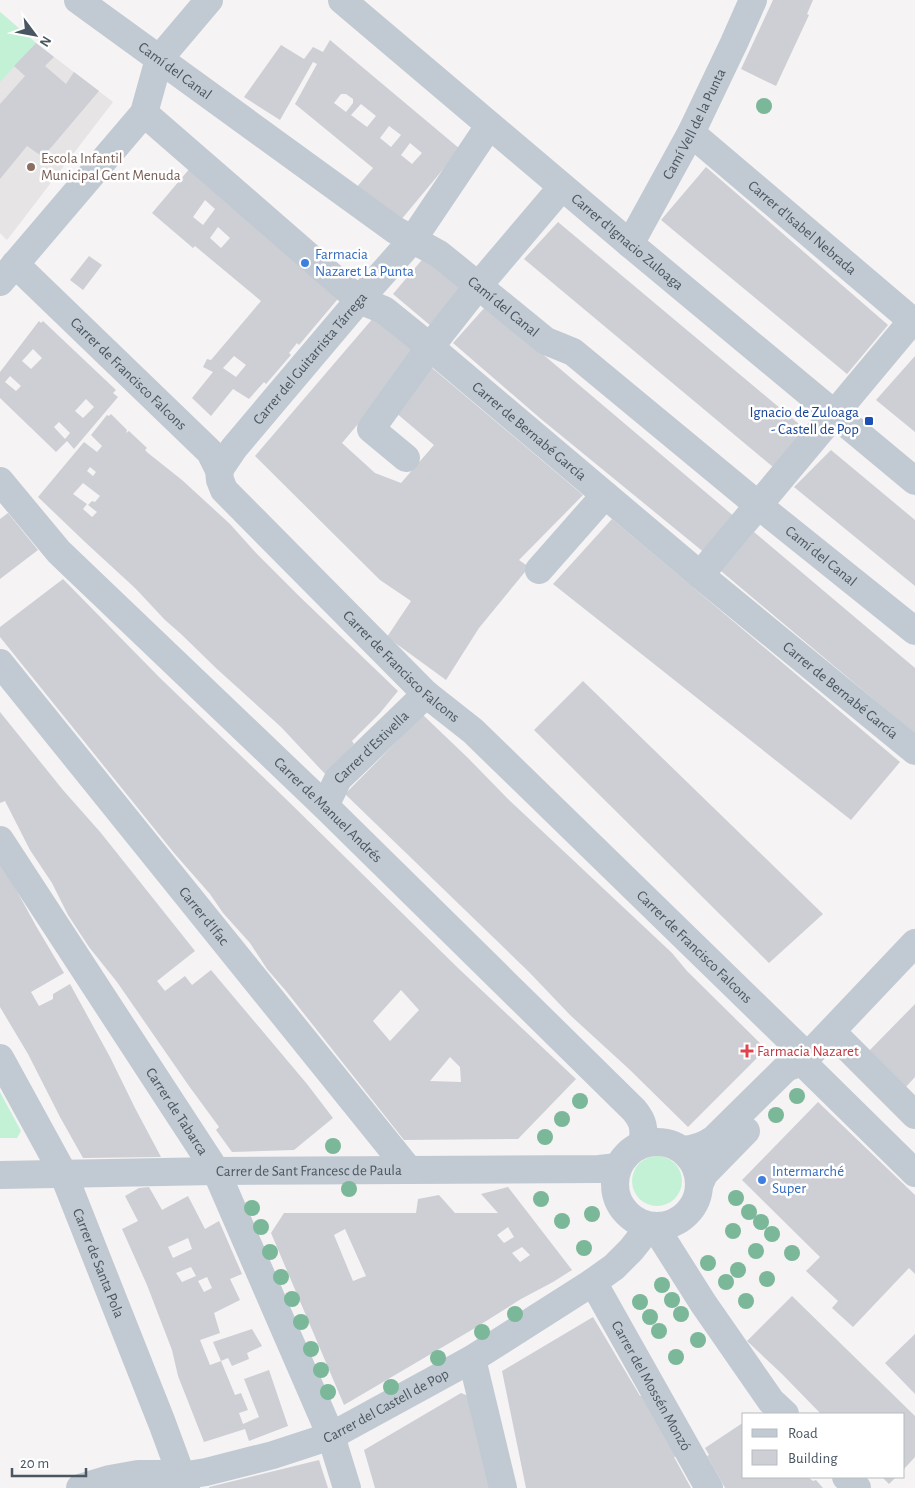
<svg xmlns="http://www.w3.org/2000/svg" width="915" height="1488" font-family="'Alegreya Sans',sans-serif">
<style>
.education{fill:#e6e4e5}
.green{fill:#c3f1d5}
.building{fill:#cdcfd5;fill-rule:evenodd}
.lines{fill:none;stroke-linecap:round;stroke-linejoin:round}
.street{stroke:#c1cad2;stroke-width:28}
.tree{fill:#7bb799}
.education-dot{fill:#8d6e63;stroke:#fff;stroke-width:2}
.shop-dot{fill:#3f7fe0;stroke:#fff;stroke-width:2}
.transit-dot{fill:#1a4fb4;stroke:#fff;stroke-width:2}
.health-dot{fill:#e0444e;stroke:#fff;stroke-width:2}
.labels{text-anchor:middle;stroke-width:5;stroke-linejoin:round;paint-order:stroke}
.street-label{font-size:15px;fill:#4a5661;stroke:#fff}
.education-label{font-size:15px;fill:#785e54;stroke:#fff;text-anchor:start}
.shop-label{font-size:15px;fill:#366cbe;stroke:#fff;text-anchor:start}
.transit-label{font-size:15px;fill:#164399;stroke:#fff;text-anchor:end}
.health-label{font-size:15px;fill:#be3a42;stroke:#fff;text-anchor:start}
</style>
<rect width="100%" height="100%" fill="#f5f3f3"/>
<!-- education -->
<path class="education" d="M0 12 36 43 113 102 7 240 0 233Z"/>
<!-- green -->
<path class="green" d="M0 12 36 43 0 82Z
M0 1092 21 1131 17 1138H0Z
M632 1181a25 25 0 1 1 50 0a25 25 0 1 1-50 0Z"/>
<!-- building -->
<path class="building" d="M773 0H813L807 14 809 15 776 86 741 69Z
M330 40 460 149 400 221 356 188 373 168 295 104 317 64 313 62 280 120 244 97 281 45 304 59 313 47 323 52ZM341 94H346L353 99V103L346 112 334 103ZM361 104 376 116 367 127 351 115ZM389 126 401 135 391 147 380 138ZM410 143 422 153 412 164 401 155Z
M36 43 54 57 45 66 66 84 74 72 99 91 43 157 27 146 0 179V104L25 76 14 66Z
M191 167 342 294 299 345 297 343 289 353 291 355 266 384 264 382 249 399 233 389 211 416 192 398 213 372 203 367 207 359 211 360 261 301 195 246 193 248 152 213ZM205 200 215 209 203 225 193 217ZM218 227 230 238 221 248 210 238ZM234 356 246 365 236 377 223 368Z
M706 167 888 325 847 374 661 220Z
M558 222 805 429 773 467 524 259Z
M426 255 465 285 431 326 393 294Z
M89 256 102 265 83 290 70 280Z
M486 306 736 518 706 554 541 419 453 343Z
M374 317 417 354 342 443 375 473 401 483 434 445 395 412 431 367 583 495 519 560 529 567 479 628 446 680 387 637 411 601 380 580 255 456Z
M39 321 41 323 43 321 116 390 113 393 118 397 74 449 67 441 56 452 0 398V372ZM33 349 42 358 31 369 22 361ZM10 376 21 386 16 391 5 382ZM86 399 94 407 83 418 75 411ZM59 422 70 433 65 439 54 427Z
M915 356V432L876 400Z
M111 414 127 430 126 433 129 431 147 448 145 450 148 453 182 480 230 524 257 554 299 596 398 691 380 713 352 741 354 744 326 775 281 727 217 669 181 634 165 620 135 588 85 542 38 497 84 442 97 452 102 446 91 435 107 415 109 416ZM90 467 96 472 93 476 87 471ZM83 483 100 496 95 502 92 501 88 505 97 512 92 517 83 509 87 504 73 494Z
M831 450 915 520V586L794 487Z
M8 513 38 550 0 579V519Z
M612 519 900 762 851 820 553 584Z
M754 532 915 668V734L721 571Z
M63 579 159 677 289 802 458 968 576 1079 518 1139 404 1140 286 991 267 969 250 943 223 913 210 894 174 853 0 637V627ZM401 990 419 1010 390 1041 373 1021ZM450 1057 460 1067 461 1082 430 1081Z
M583 681 823 914 769 963 534 730Z
M0 712 63 790 101 833 195 951 157 981 165 991 185 976 192 985 211 970 307 1084 333 1118 294 1150 232 1152 216 1130 219 1127 189 1086 117 982 89 947 68 915 52 883 30 850 5 801 0 803Z
M423 715 468 758 507 798 672 953 687 971 766 1049 688 1127 629 1069 571 1016 529 972 345 794Z
M0 860 36 926 64 973 31 992 39 1006 53 999V994L70 984 110 1057 135 1108 161 1157 83 1158 60 1117 28 1054 0 1007Z
M915 1004V1077L905 1088 867 1053Z
M818 1102 915 1195V1274L909 1268 853 1327 832 1308 838 1301 806 1271 820 1257 742 1180Z
M149 1187 162 1210 188 1196 205 1229 219 1221 242 1274 230 1279 240 1300 214 1313 220 1333 200 1340 210 1365 221 1361 235 1395 241 1393 248 1410 239 1413 243 1424 259 1417 244 1379 269 1370 288 1426 249 1441 245 1429 204 1442 178 1376 172 1350 147 1285 122 1229 138 1221 125 1196 139 1188ZM188 1238 192 1249 173 1258 168 1247ZM191 1267 196 1276 182 1282 176 1273ZM207 1277 212 1288 204 1292 198 1281Z
M508 1187 572 1270 553 1282 521 1299 475 1328 344 1405 271 1233 284 1213H416L418 1199 439 1195 455 1213H498L481 1194ZM508 1227 514 1237 504 1243 497 1235ZM345 1229 366 1276 353 1281 334 1235ZM522 1247 530 1255 520 1262 512 1253Z
M792 1296 915 1416V1457L904 1469V1414H821L782 1374 747 1341Z
M593 1317 640 1396 648 1393 678 1456 674 1457 691 1488H526L502 1371Z
M252 1329 262 1346 247 1353 249 1359 232 1366 228 1358 221 1361 213 1342Z
M915 1334V1394L885 1363Z
M461 1393 476 1399 496 1488H375L364 1450Z
M744 1422V1477H808L813 1481 816 1480 823 1488H725L707 1456 709 1455 705 1448Z
M319 1460 328 1488H209V1487Z
M882 1477H896L889 1484Z"/>
<g class="lines">
<!-- street -->
<g class="street">
<path id="s1" d="M78 0 395 230 439 254 546 341 573 352 758 505 915 631"/>
<path id="s2" d="M342 0 630 244 915 481"/>
<path id="s3" d="M144 113 359 300 384 310 430 347 700 575 915 751"/>
<path id="s4" d="M691 133 915 323"/>
<path id="s5" d="M630 244 691 133 734 43 753 0"/>
<path id="s6" d="M15 264 210 452 219 470 220 480 224 490 426 694 473 731 808 1057"/>
<path d="M0 282 144 113 159 59 209 0"/>
<path d="M406 458 371 429 430 347 478 286 562 187"/>
<path id="s7" d="M219 470 234 448 359 300 413 239 489 126"/>
<path id="s8" d="M0 481 59 552 325 806 634 1110C644 1122 644 1128 643 1143"/>
<path d="M539 570 605 495"/>
<path d="M700 575 912 321"/>
<path id="s9" d="M0 663 409 1170"/>
<path id="s10" d="M325 806 338 779 426 694"/>
<path id="s11" d="M0 840 216 1171 331 1436 347 1488"/>
<path d="M832 1032 915 1115"/>
<path id="s12" d="M0 1058 63 1173 162 1423 186 1488"/>
<path d="M802 1062 915 1173"/>
<circle cx="657" cy="1184" r="42"/>
<path d="M684 1150C696 1149 704 1146 714 1139L786 1068 802 1062 915 943"/>
<path id="s13" d="M0 1175 216 1171 599 1169 618 1167"/>
<path d="M700 1183 704 1174 746 1131"/>
<path d="M655 1227 703 1303 771 1401 785 1414"/>
<path id="s14" d="M593 1282 709 1488"/>
<path d="M472 1359 503 1488"/>
<path d="M846 1477 857 1488"/>
<path id="s15" d="M80 1488 110 1479 138 1474H160L181 1476 206 1472 273 1455 331 1436 472 1359 593 1282 614 1267 631 1250 650 1226"/>
</g>
</g>
<!-- trees -->
<g class="tree">
<circle cx="764" cy="106" r="8"/>
<circle cx="797" cy="1096" r="8"/>
<circle cx="580" cy="1101" r="8"/>
<circle cx="776" cy="1115" r="8"/>
<circle cx="562" cy="1119" r="8"/>
<circle cx="545" cy="1137" r="8"/>
<circle cx="333" cy="1146" r="8"/>
<circle cx="349" cy="1189" r="8"/>
<circle cx="736" cy="1198" r="8"/>
<circle cx="541" cy="1199" r="8"/>
<circle cx="252" cy="1208" r="8"/>
<circle cx="749" cy="1212" r="8"/>
<circle cx="592" cy="1214" r="8"/>
<circle cx="562" cy="1221" r="8"/>
<circle cx="761" cy="1222" r="8"/>
<circle cx="261" cy="1227" r="8"/>
<circle cx="733" cy="1231" r="8"/>
<circle cx="772" cy="1234" r="8"/>
<circle cx="584" cy="1248" r="8"/>
<circle cx="756" cy="1251" r="8"/>
<circle cx="270" cy="1252" r="8"/>
<circle cx="792" cy="1253" r="8"/>
<circle cx="708" cy="1263" r="8"/>
<circle cx="738" cy="1270" r="8"/>
<circle cx="281" cy="1277" r="8"/>
<circle cx="767" cy="1279" r="8"/>
<circle cx="726" cy="1282" r="8"/>
<circle cx="662" cy="1285" r="8"/>
<circle cx="292" cy="1299" r="8"/>
<circle cx="672" cy="1300" r="8"/>
<circle cx="746" cy="1301" r="8"/>
<circle cx="640" cy="1302" r="8"/>
<circle cx="515" cy="1314" r="8"/>
<circle cx="681" cy="1314" r="8"/>
<circle cx="650" cy="1317" r="8"/>
<circle cx="301" cy="1322" r="8"/>
<circle cx="659" cy="1331" r="8"/>
<circle cx="482" cy="1332" r="8"/>
<circle cx="698" cy="1340" r="8"/>
<circle cx="311" cy="1349" r="8"/>
<circle cx="676" cy="1357" r="8"/>
<circle cx="438" cy="1358" r="8"/>
<circle cx="321" cy="1370" r="8"/>
<circle cx="391" cy="1387" r="8"/>
<circle cx="328" cy="1392" r="8"/>
</g>
<!-- markers -->
<circle class="education-dot" cx="31" cy="167" r="5"/>
<g class="shop-dot">
<circle cx="305" cy="263" r="5"/>
<circle cx="762" cy="1180" r="5"/>
</g>
<rect class="transit-dot" x="864" y="416" width="10" height="10" rx="2.5"/>
<path class="health-dot" d="M744.5 1043.5h5v5h5v5h-5v5h-5v-5h-5v-5h5z"/>
<g class="labels">
<!-- street labels -->
<g class="street-label">
<text dy="5" stroke="none"><textPath href="#s1" startOffset="120">Camí del Canal</textPath></text>
<text dy="5" stroke="none"><textPath href="#s5" startOffset="136">Camí Vell de la Punta</textPath></text>
<text dy="5" stroke="none"><textPath href="#s4" startOffset="146">Carrer d'Isabel Nebrada</textPath></text>
<text dy="5" stroke="none"><textPath href="#s2" startOffset="374">Carrer d'Ignacio Zuloaga</textPath></text>
<text dy="5" stroke="none"><textPath href="#s1" startOffset="525">Camí del Canal</textPath></text>
<text dy="5" stroke="none"><textPath href="#s7" startOffset="144">Carrer del Guitarrista Tárrega</textPath></text>
<text dy="5" stroke="none"><textPath href="#s6" startOffset="158">Carrer de Francisco Falcons</textPath></text>
<text dy="5" stroke="none"><textPath href="#s3" startOffset="501">Carrer de Bernabé García</textPath></text>
<text dy="5" stroke="none"><textPath href="#s1" startOffset="930">Camí del Canal</textPath></text>
<text dy="5" stroke="none"><textPath href="#s6" startOffset="562">Carrer de Francisco Falcons</textPath></text>
<text dy="5" stroke="none"><textPath href="#s3" startOffset="906">Carrer de Bernabé García</textPath></text>
<text dy="5" stroke="none"><textPath href="#s10" startOffset="76">Carrer d'Estivella</textPath></text>
<text dy="5" stroke="none"><textPath href="#s8" startOffset="465">Carrer de Manuel Andrés</textPath></text>
<text dy="5" stroke="none"><textPath href="#s9" startOffset="325">Carrer d'Ifac</textPath></text>
<text dy="5" stroke="none"><textPath href="#s6" startOffset="968">Carrer de Francisco Falcons</textPath></text>
<text dy="5" stroke="none"><textPath href="#s11" startOffset="324">Carrer de Tabarca</textPath></text>
<text dy="5" stroke="none"><textPath href="#s13" startOffset="309">Carrer de Sant Francesc de Paula</textPath></text>
<text dy="5" stroke="none"><textPath href="#s12" startOffset="228">Carrer de Santa Pola</textPath></text>
<text dy="5" stroke="none"><textPath href="#s14" startOffset="119">Carrer del Mossén Monzó</textPath></text>
<text dy="5" stroke="none"><textPath href="#s15" startOffset="321">Carrer del Castell de Pop</textPath></text>
</g>
<!-- education labels -->
<g class="education-label">
<text x="41" y="163">Escola Infantil<tspan x="41" dy="17">Municipal Gent Menuda</tspan></text>
</g>
<!-- shop labels -->
<g class="shop-label">
<text x="315" y="259">Farmacia<tspan x="315" dy="17">Nazaret La Punta</tspan></text>
<text x="772" y="1176">Intermarché<tspan x="772" dy="17">Super</tspan></text>
</g>
<!-- transit labels -->
<g class="transit-label">
<text x="859" y="417">Ignacio de Zuloaga<tspan x="859" dy="17">- Castell de Pop</tspan></text>
</g>
<!-- health labels -->
<g class="health-label">
<text x="757" y="1056">Farmacia Nazaret</text>
</g>
</g>
<!-- legend -->
<rect x="742" y="1413" width="162" height="65" fill="#ffffff" stroke="#b7bbc0"/>
<rect x="752" y="1429" width="25" height="8" fill="#c1cad2" stroke="#b7bbc0"/>
<text x="788" y="1438" font-size="15" fill="#4a5661">Road</text>
<rect x="752" y="1450" width="25" height="15" fill="#cdcfd5" stroke="#b7bbc0"/>
<text x="788" y="1463" font-size="15" fill="#4a5661">Building</text>
<!-- north arrow -->
<g transform="translate(35 35) rotate(122)" stroke="#ffffff" stroke-width="4" paint-order="stroke">
<path d="M0-4L9 19L0 12L-9 19Z" fill="#4a5661"/>
<text y="-8" font-size="14" font-weight="bold" text-anchor="middle" fill="#4a5661">N</text>
</g>
<!-- scale -->
<path d="M12 1468v8h74v-8" fill="none" stroke="#4a5661" stroke-width="2.5"/>
<text x="20" y="1468" font-size="15" fill="#4a5661" stroke="#ffffff" stroke-width="4" paint-order="stroke">20 m</text>
</svg>
